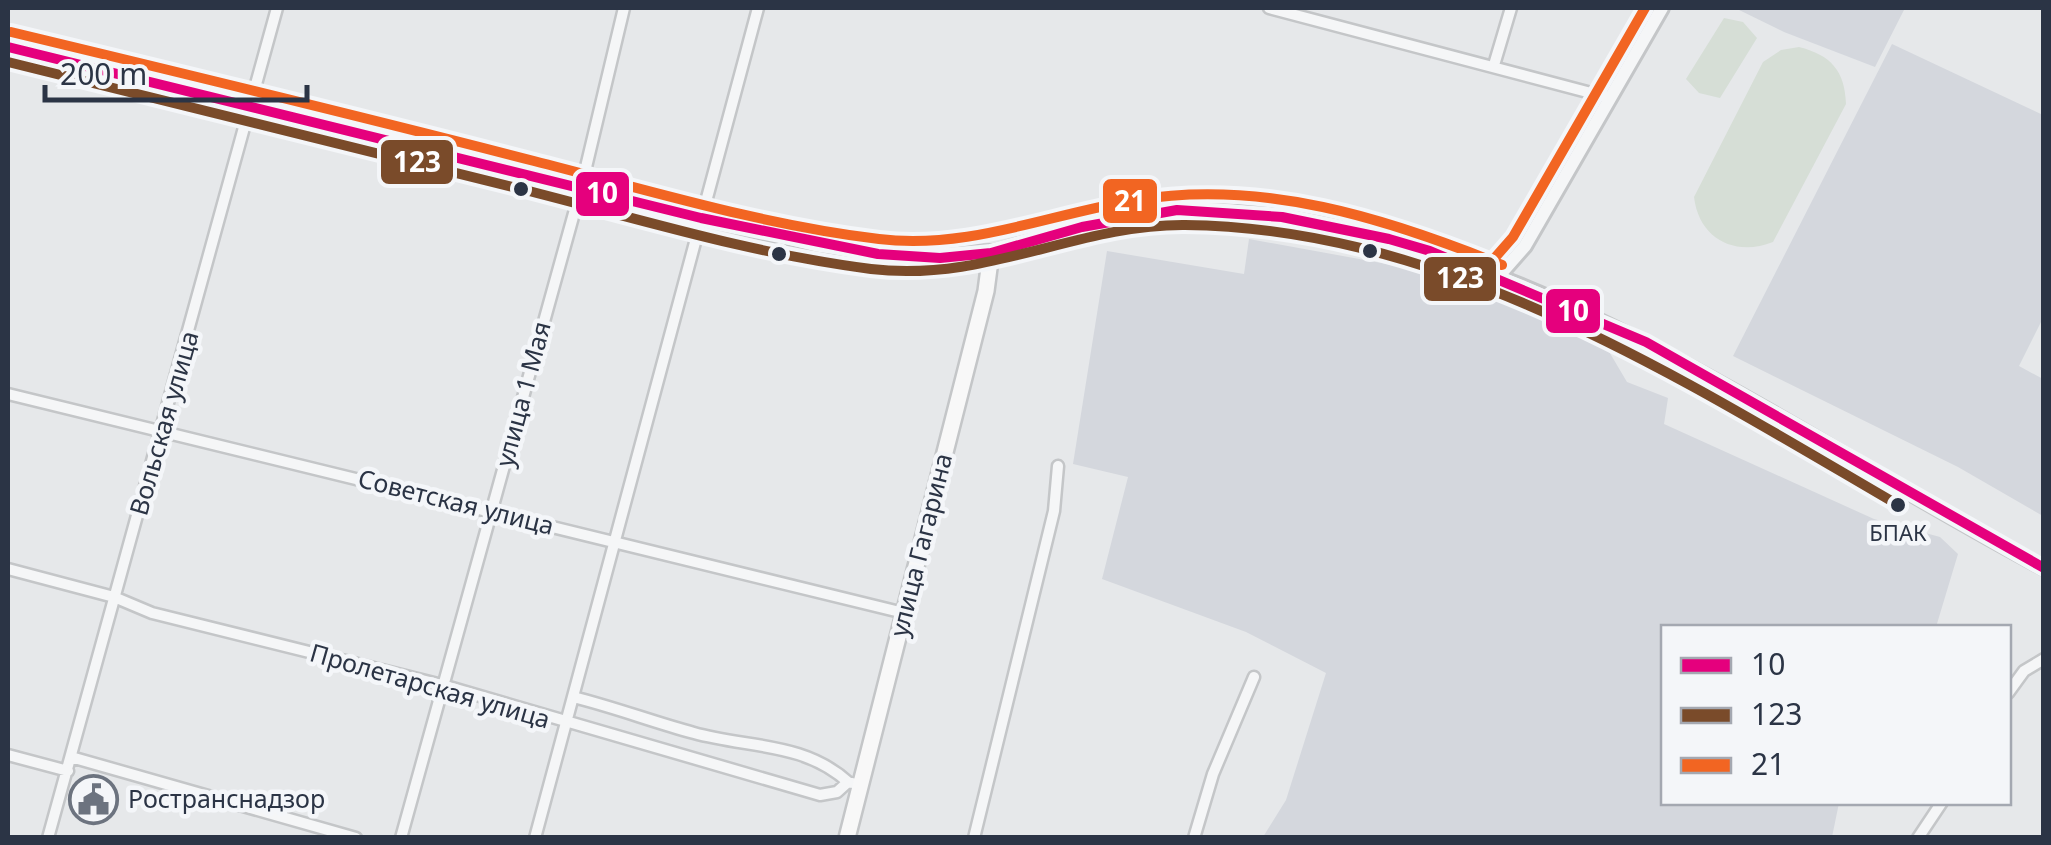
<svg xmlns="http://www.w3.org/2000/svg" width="2051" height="845" font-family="'Noto Sans',sans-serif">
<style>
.built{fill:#d4d7dd}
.green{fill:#d6ded6}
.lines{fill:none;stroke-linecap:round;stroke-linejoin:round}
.minor-casing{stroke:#c4c6c8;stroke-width:15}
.tertiary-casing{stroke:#c4c6c8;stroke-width:18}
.secondary-casing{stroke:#c4c6c8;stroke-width:20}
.minor{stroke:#f5f6f7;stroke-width:10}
.tertiary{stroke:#f5f6f7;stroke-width:12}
.secondary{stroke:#f8f8f8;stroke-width:15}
.bus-1-casing{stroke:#f4f6f9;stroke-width:18}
.bus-2-casing{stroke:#f4f6f9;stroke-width:18}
.bus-3-casing{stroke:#f4f6f9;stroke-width:18}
.bus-1{stroke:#e5007d;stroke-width:10}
.bus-2{stroke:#7a4b2a;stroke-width:10}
.bus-3{stroke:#f26522;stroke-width:10}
.bus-dot{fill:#2b3445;stroke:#f4f6f9;stroke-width:4}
.labels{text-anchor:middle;stroke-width:9;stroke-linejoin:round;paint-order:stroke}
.bus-label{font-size:22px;fill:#2b3445;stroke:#f4f6f9}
.street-label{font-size:25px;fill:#2b3445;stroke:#f4f6f9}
.poi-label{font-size:25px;fill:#2b3445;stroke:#f4f6f9;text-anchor:start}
.line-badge{stroke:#f4f6f9;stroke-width:4}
.badge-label{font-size:28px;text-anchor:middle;font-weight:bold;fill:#fff}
</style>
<rect width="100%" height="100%" fill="#e6e8ea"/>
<!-- built -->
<path class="built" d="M1735 8H1905L1875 67 1784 32Z
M1892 44 2043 115V318L2019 366 2043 379V516L1958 467 1733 356Z
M1249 239 1453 276 1598 333 1627 382 1668 398 1664 424 1874 519 1940 537 1958 554 1936 627 1664 628V802L1839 803 1832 837H1263L1286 800 1326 673 1246 632 1102 579 1128 477 1073 464 1107 251 1244 274Z"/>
<!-- green -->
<path class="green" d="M1724 18 1743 22 1757 38 1720 98 1699 93 1686 79Z
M1799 47C1831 55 1845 71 1846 104L1773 242C1735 257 1699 239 1694 197L1763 62 1781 50Z"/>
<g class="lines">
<defs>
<path id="minor" d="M1269 8 1610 98
M1494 65 1511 8
M8 394 904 613
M8 569 114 597 152 613 442 685 820 795 837 792 848 782 861 785
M2008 693 2024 671 2044 659
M573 697C614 707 653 722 694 733 748 748 804 742 848 782
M8 755 68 771
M71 757 356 838
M48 838 277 8
M401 838 581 188 624 8
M535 838 758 8
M974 838 1054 511 1058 466
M1194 838 1213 774 1254 677
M1918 838 1942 802"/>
<path id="tertiary" d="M991 253C1051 236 1112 215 1175 210 1222 206 1271 215 1317 223 1580 273 1811 445 2044 568
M1496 279 1525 246 1662 8"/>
<path id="secondary" d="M8 47 817 244 912 257 991 253 986 291 847 838"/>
</defs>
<!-- minor casing -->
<use href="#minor" class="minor-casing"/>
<!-- tertiary casing -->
<use href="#tertiary" class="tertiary-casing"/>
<!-- secondary casing -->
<use href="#secondary" class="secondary-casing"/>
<!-- minor -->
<use href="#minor" class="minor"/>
<!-- tertiary -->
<use href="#tertiary" class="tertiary"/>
<!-- secondary -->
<use href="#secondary" class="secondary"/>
<defs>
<path id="bus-1" d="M8 47 701 218 878 254 940 258 991 253 1082 227 1177 210 1282 217 1389 239 1430 251 1646 342 2044 568"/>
<path id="bus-2" d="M8 62C179 103 350 145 521 189 636 218 752 254 871 269 986 283 1077 224 1185 225 1448 228 1680 378 1900 506"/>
<path id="bus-3" d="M11 32C186 74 360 116 534 161 648 190 762 225 879 239 968 250 1049 214 1136 200 1262 179 1386 218 1502 265
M1485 269 1513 237 1645 8"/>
</defs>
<!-- bus-1 casing -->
<use href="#bus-1" class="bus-1-casing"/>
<!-- bus-2 casing -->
<use href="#bus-2" class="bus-2-casing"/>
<!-- bus-3 casing -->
<use href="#bus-3" class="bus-3-casing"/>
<!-- bus-1 -->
<use href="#bus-1" class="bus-1"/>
<!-- bus-2 -->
<use href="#bus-2" class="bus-2"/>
<!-- bus-3 -->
<use href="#bus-3" class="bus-3"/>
</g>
<!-- icons -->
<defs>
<symbol id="civic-ring" viewBox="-11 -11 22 22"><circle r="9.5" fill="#f4f6f9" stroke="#6c737f" stroke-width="1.5"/><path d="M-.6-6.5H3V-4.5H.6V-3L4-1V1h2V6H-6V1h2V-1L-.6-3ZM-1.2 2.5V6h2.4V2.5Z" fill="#6c737f"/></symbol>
</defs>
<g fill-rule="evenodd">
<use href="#civic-ring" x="66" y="772" width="55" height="55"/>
</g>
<!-- markers -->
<g class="bus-dot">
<circle cx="521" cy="189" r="9"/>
<circle cx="1370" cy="251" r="9"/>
<circle cx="779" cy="254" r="9"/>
<circle cx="1898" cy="505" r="9"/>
</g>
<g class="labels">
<!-- bus labels -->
<g class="bus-label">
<text x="1898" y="541">БПАК</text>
</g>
<!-- street labels -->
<g class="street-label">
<text transform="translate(523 394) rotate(-75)" y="9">улица 1 Мая</text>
<text transform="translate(164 423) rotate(-74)" y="9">Вольская улица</text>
<text transform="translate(456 502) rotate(14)" y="9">Советская улица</text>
<text transform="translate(921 545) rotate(-76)" y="9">улица Гагарина</text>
<text transform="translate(430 686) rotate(16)" y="9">Пролетарская улица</text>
</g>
<!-- poi labels -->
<g class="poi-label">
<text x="128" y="808">Ространснадзор</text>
</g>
</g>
<g class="line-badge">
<rect x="379" y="138" width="76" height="48" rx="10" fill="#7a4b2a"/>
<rect x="574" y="170" width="57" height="48" rx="10" fill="#e5007d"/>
<rect x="1101" y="177" width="58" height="48" rx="10" fill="#f26522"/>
<rect x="1422" y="255" width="76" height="48" rx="10" fill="#7a4b2a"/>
<rect x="1544" y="287" width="58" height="48" rx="10" fill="#e5007d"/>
</g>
<g class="badge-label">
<text x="417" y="172">123</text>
<text x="602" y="203">10</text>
<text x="1130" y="211">21</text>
<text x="1460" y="288">123</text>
<text x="1573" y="321">10</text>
</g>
<!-- border -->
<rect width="2051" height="845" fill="none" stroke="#2b3445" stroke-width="20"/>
<!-- legend -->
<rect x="1661" y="625" width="350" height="180" fill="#f4f6f9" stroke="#a4a8b1" stroke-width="2.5"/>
<rect x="1681" y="658" width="50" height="15" fill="#e5007d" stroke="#a4a8b1" stroke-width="2.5"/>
<text x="1751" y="675" font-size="30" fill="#2b3445">10</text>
<rect x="1681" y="708" width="50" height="15" fill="#7a4b2a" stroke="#a4a8b1" stroke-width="2.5"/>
<text x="1751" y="725" font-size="30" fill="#2b3445">123</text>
<rect x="1681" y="758" width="50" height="15" fill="#f26522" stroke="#a4a8b1" stroke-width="2.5"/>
<text x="1751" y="775" font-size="30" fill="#2b3445">21</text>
<!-- scale -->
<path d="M45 85v15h262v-15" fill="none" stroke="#2b3445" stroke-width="5"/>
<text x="60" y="85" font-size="30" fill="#2b3445" stroke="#f4f6f9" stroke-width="8" paint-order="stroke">200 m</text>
</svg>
